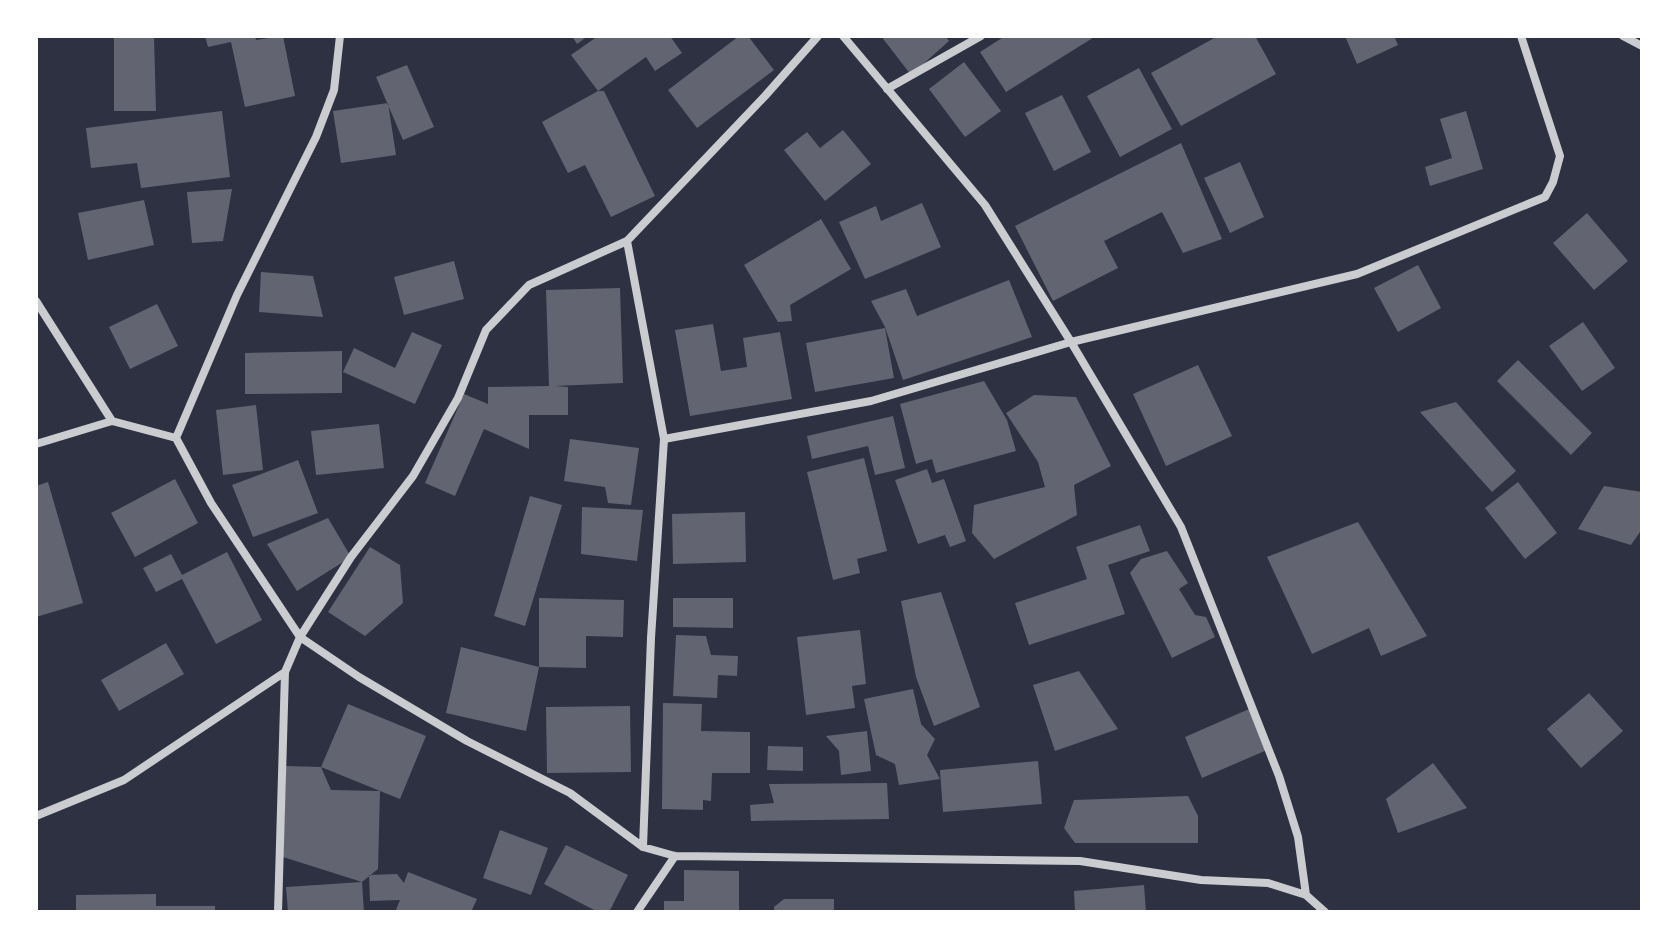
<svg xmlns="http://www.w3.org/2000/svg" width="1678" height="948" font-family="Overpass,sans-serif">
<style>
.building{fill:#626471;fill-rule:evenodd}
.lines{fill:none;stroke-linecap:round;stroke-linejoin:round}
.minor{stroke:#caccd0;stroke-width:8}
</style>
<rect width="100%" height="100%" fill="#2d3142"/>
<!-- building -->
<path class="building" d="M114 36H154L156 111H114Z
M205 36H255L256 40 283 36 295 96 245 107 231 42 208 47Z
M572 36H588L577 44Z
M598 36H670L682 53 655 71 646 57 598 91 571 55Z
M739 36H748L774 70 697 128 668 90Z
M881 36H945L949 41 911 75Z
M1005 36H1096L1006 92 980 52Z
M1218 36H1255L1276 74 1181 126 1151 73Z
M1345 36H1394L1398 45 1357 64Z
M964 62 1001 111 965 137 929 89Z
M407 65 434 127 403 140 376 77Z
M1139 68 1172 129 1120 157 1087 96Z
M598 91H604L655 196 611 217 585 165 568 173 542 122Z
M1062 95 1091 152 1054 171 1025 113Z
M388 103 396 155 341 163 333 111Z
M222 111 230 177 141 188 137 163 91 168 86 128Z
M1466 111 1483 169 1430 186 1425 167 1452 158 1440 119Z
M843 130 871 164 825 201 784 150 807 132 820 148Z
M1181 143 1222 239 1183 253 1162 212 1104 241 1118 268 1053 301 1015 226Z
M1240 162 1264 217 1230 233 1204 178Z
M232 189 223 241 192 243 187 192Z
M144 200 154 245 88 260 78 213Z
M922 203 941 247 865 279 839 222 876 206 881 221Z
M1587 213 1628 261 1594 290 1553 243Z
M821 219 851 269 790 305 792 321 778 322 744 265Z
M454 261 464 299 404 315 394 277Z
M1418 265 1441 308 1398 332 1374 288Z
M261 272 313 276 323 317 259 312Z
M1009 280 1032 337 903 380 885 327 871 301 906 289 917 316Z
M620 288 623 383 555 386 568 387V415H529V449L484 429 455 496 425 483 464 394 488 404V387L549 386 546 290Z
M157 304 178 346 130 369 109 327Z
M1583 322 1615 368 1582 391 1549 346Z
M713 324 721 371 747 367 743 338 780 332 792 399 690 416 675 330Z
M885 328 894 378 815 392 806 343Z
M412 332 442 345 415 404 343 372 354 348 395 368Z
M342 351V393L245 394V353Z
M1518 360 1592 433 1571 455 1497 381Z
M1198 365 1232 436 1166 466 1133 394Z
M984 381 1007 420 1016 451 936 473 932 459 916 464 900 404Z
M1034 395 1076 397 1111 466 1074 485 1077 515 994 559 972 533 974 505 1045 487 1038 462 1006 413Z
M1456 402 1516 471 1492 492 1420 412Z
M256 405 263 470 223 475 216 410Z
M893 416 905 468 875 475 868 446 812 459 807 436Z
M379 424 384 468 316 475 311 431Z
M570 439 639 448 631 505 608 503 605 487 564 481Z
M864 458 887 551 857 559 860 573 833 580 807 472Z
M298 460 318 513 253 537 232 485Z
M927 469 932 483 944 479 966 541 950 547 945 535 918 544 895 480Z
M175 479 198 523 135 557 111 513Z
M48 482 83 603 36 617V486Z
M1518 482 1557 533 1525 559 1485 508Z
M1604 486 1642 492V529L1631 545 1578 529Z
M530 496 562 505 525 626 494 616Z
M582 507 643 510 637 561 581 554Z
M745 512 746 562 673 564 672 514Z
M328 518 351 557 297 591 267 544Z
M1358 522 1427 636 1381 656 1369 628 1312 654 1267 557Z
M1140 525 1150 551 1108 565 1125 614 1029 645 1015 603 1087 579 1076 547Z
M370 547 400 565 403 603 365 636 328 612Z
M1167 551 1188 583 1179 589 1195 615 1206 617 1215 637 1172 658 1130 573 1141 559Z
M227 552 262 620 216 644 182 579 156 592 143 568 171 554 182 575Z
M941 592 980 707 934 726 916 677 901 601Z
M539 598 624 600 623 637 586 636V668L539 667Z
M673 598H733V628L673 627Z
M860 630 866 684 852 686 855 708 806 715 797 637Z
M676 635 706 636 711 655 738 656 737 676 718 675 717 698 673 696Z
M166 643 184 674 119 711 101 680Z
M461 647 539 667 526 731 446 713Z
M1079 671 1118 729 1055 751 1033 685Z
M913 689 921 724 935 739 927 755 940 779 899 785 895 764 876 755 864 699Z
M1589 693 1623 731 1581 768 1547 729Z
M663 703 702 704 701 731 750 732V773H712L711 801 703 800V810L662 809Z
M348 704 426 736 400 799 380 791 378 869 362 882 283 857 286 766 321 767ZM321 767 380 791 331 790Z
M630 706 631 772 547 773 546 707Z
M1249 709 1267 750 1202 778 1185 737Z
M867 731 871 771 841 775 839 751 826 736Z
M768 746 803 747V771L767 770Z
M1038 761 1042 804 943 812 940 770Z
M1433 763 1467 808 1398 833 1386 799Z
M887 783 889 819 751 821 750 805 774 803 769 784Z
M1188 796 1198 816V843H1075L1064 828 1074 800Z
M500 830 548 848 531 895 483 878Z
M566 845 628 875 609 912H598L544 884Z
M684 870 739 871V912H664V901H684Z
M408 872 477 899 471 912H395L400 900 370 901 369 875 397 874 404 883Z
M362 882 364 912H288L286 887Z
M1144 885 1146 912H1075L1074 891Z
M156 894V906H215V912H76V895Z
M784 899H834V912H774V907Z"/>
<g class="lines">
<!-- minor -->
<path class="minor" d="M843 36 985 205 1071 342 1181 527 1279 776 1298 837 1306 895
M1623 36 1642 46
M887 89 981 36
M627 241 664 439 651 638 643 847
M36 301 112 421 176 438 211 503 300 637 359 677 467 741 570 793 643 847 675 856 1080 861 1201 880 1268 883 1306 895 1325 912
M176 438 237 295 316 137 334 90 340 36
M664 439 871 401 1071 342 1357 274 1545 197 1553 182 1560 156 1521 36
M36 444 112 421
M36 816 124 780 285 672 300 637 351 557 413 476 458 398 486 330 529 285 627 241 765 96 818 36
M278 912 285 672
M637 912 675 856"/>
</g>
<!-- border -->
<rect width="1678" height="948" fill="none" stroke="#ffffff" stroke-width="76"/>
</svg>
